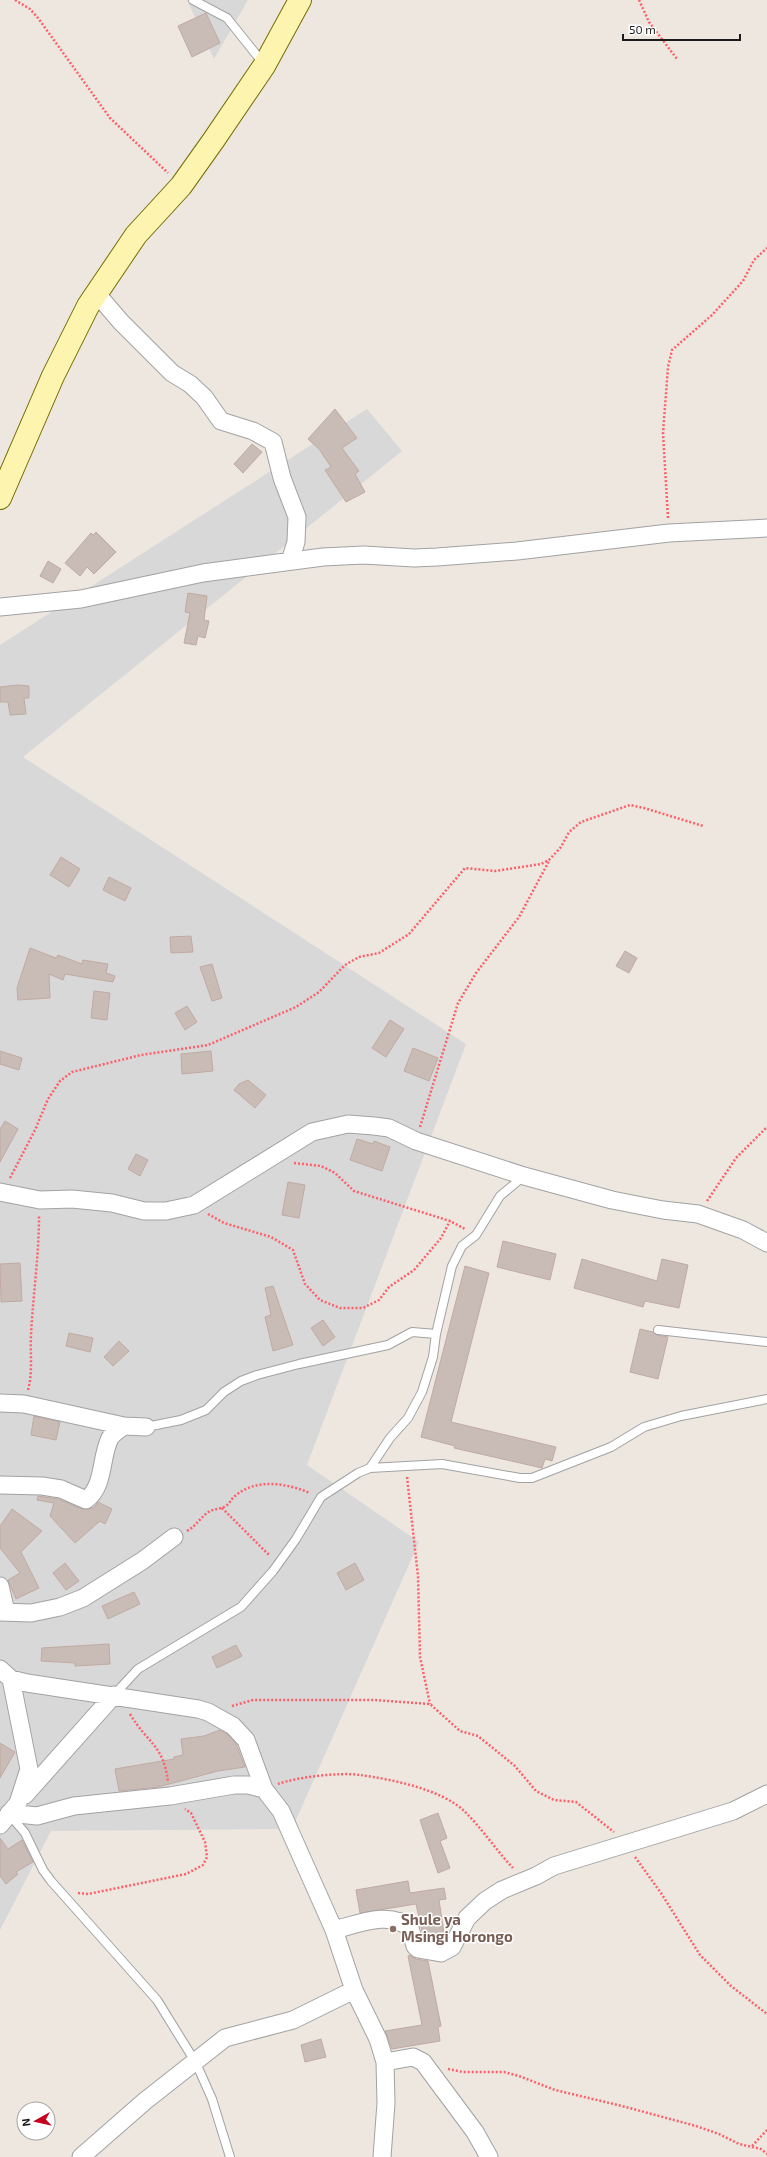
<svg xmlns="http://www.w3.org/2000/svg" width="767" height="2157" font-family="'Exo 2',sans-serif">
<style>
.residential{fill:#d9d8d8}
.building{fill:#c9bcb6;stroke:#c0aaa2}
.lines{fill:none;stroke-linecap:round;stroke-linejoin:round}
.lane-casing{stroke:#a2a2a2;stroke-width:10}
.street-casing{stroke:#a2a2a2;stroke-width:19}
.secondary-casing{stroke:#746e00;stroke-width:24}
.path{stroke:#ff5f68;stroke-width:2.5;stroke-dasharray:2 2;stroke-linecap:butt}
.lane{stroke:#fff;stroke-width:8}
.street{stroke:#fff;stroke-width:17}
.secondary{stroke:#fcf4af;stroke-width:22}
.education-dot{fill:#8d6e63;stroke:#fff;stroke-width:1.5}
.labels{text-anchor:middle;stroke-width:3;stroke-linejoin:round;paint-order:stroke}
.education-label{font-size:15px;font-weight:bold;fill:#785e54;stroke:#fff;text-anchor:start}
</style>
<rect width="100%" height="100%" fill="#ede7e0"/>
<!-- residential -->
<path class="residential" d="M187 0H248L214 59Z
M367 409 402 451 23 757 466 1044 307 1465 419 1542 292 1829 51 1831 0 1930V645Z"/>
<!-- building -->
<path class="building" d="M206 13 220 43 192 57 178 26Z
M335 409 357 438 342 448 359 471 355 474 365 492 346 502 325 470 331 467 319 449 308 439Z
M252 444 262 452 243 473 234 464Z
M96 532 116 552 94 574 87 567 80 576 65 563 91 533 93 535Z
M48 561 61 569 53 583 40 576Z
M188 593 207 596 204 620 209 621 205 638 198 636 196 645 184 643 190 613 185 612Z
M17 685 29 686V698H24L26 714 10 715 8 702H0V687Z
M61 857 80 869 69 887 50 875Z
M109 877 131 888 125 901 103 890Z
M191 936 193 952 171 953 170 937Z
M30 948 56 958 58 955 82 964 83 960 108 964 106 973 115 976 113 982 65 974 63 980 49 974 50 998 18 1000 17 988Z
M625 951 637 958 629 973 616 966Z
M212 964 222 998 212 1001 200 967Z
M94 991 110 993 107 1020 91 1018Z
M187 1006 197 1022 185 1030 175 1013Z
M390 1020 404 1029 386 1057 372 1048Z
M413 1048 438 1058 429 1081 404 1071Z
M0 1051 22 1058 19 1070 0 1064Z
M211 1051 213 1071 182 1074 181 1054Z
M248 1080 266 1095 255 1108 234 1090 239 1084Z
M5 1121 18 1129 0 1162V1129Z
M357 1139 373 1144 374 1141 390 1147 382 1171 350 1160Z
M136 1154 148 1160 140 1176 128 1169Z
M288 1182 305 1185 299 1218 282 1215Z
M503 1241 556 1254 550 1280 497 1267Z
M582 1259 657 1281 662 1259 688 1265 679 1308 645 1301 643 1307 574 1288Z
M20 1263 22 1301 1 1302 0 1264Z
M465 1266 489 1273 451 1422 556 1447 552 1461 545 1459 542 1468 454 1448 455 1446 421 1437Z
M273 1286 293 1345 273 1351 265 1317 271 1315 265 1288Z
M323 1320 335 1337 323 1346 311 1328Z
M640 1329 653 1332 657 1335 668 1337 658 1379 630 1372Z
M69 1333 93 1338 90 1352 66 1346Z
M119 1341 129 1351 113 1366 104 1357Z
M34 1416 60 1422 56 1440 31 1435Z
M38 1496 58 1499 82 1509 94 1508 98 1502 112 1509 105 1524 100 1521 75 1543 50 1516 54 1503 37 1500Z
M12 1509 42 1531 21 1552 39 1588 16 1599 8 1580 20 1573 0 1548V1526Z
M65 1563 79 1581 66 1590 53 1573Z
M355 1563 364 1580 346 1590 337 1573Z
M134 1592 140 1604 108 1619 102 1606Z
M109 1644 110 1664 75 1666V1663L41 1661 42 1648Z
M236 1645 242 1656 217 1668 212 1657Z
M220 1730 227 1734 236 1744 245 1767 218 1771 158 1787 119 1791 115 1769 174 1759V1757L183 1755 181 1739 204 1736Z
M0 1743 15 1752 0 1778Z
M438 1813 447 1838 440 1841 450 1868 438 1873 420 1820Z
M0 1838 8 1849 22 1840 33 1862 16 1872 18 1874 6 1884 0 1876Z
M408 1881 410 1893 444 1888 446 1899 439 1900 445 1940 439 1943 424 1940 416 1904 360 1913 356 1890Z
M410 1955 416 1959 428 1961 441 2026 438 2027 440 2041 392 2049 385 2031 422 2025 408 1956Z
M321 2039 326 2057 305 2062 301 2045Z"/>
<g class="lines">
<defs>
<path id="lane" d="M193 0 227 18 263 63
M658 1330 767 1342
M146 1427 181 1420 206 1410 224 1392 241 1381 257 1375 299 1364 388 1345 412 1332 436 1334
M370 1468 390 1438 408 1418 422 1392 433 1357 436 1334 452 1266 462 1246 476 1235 500 1196 524 1176
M114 1695 138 1669 241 1607 273 1571 296 1539 321 1497 358 1473 370 1468 442 1464 520 1478H532L611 1447 644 1427 681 1416 767 1399
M9 1814 25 1833 43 1870 51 1881 157 2000 196 2063 212 2099 230 2157"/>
<path id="street" d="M97 294 121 322 172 373 190 384 204 397 221 421 253 431 273 442 282 478 297 517 296 542 290 561
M0 607 81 599 203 573 323 557 364 555 414 558 437 557 517 551 669 533 767 528
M0 1192 40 1200 72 1199 112 1203 144 1211H166L194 1205 312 1132 348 1124 374 1126 389 1128 416 1141 524 1176 612 1200 663 1210 698 1214 743 1230 767 1243
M0 1403 24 1404 124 1426
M0 1485 42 1486 61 1489 86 1500C105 1486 100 1458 110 1438 113 1433 120 1429 124 1426L146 1427
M0 1586 6 1612
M0 1612 31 1613 60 1607 83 1598 142 1561 174 1537
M0 1669 11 1679 27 1683 198 1709 208 1712 233 1726 246 1740 264 1789 281 1811 334 1930 354 1990 378 2039 385 2062 386 2103 382 2157
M25 1795 114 1695
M9 1813 37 1816 74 1806 170 1796 234 1785H248L264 1789
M0 1825 18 1803 29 1769 11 1679
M334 1930C358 1924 390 1910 410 1928L415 1946 418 1949 441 1953 452 1947 467 1918 485 1901 502 1890 536 1876 554 1866 733 1811 767 1794
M385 2062 413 2057 423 2062 475 2132 489 2157
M81 2157 145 2101 225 2038 293 2020 354 1990"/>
<path id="secondary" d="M0 498 53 376 88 306 136 235 181 186 213 141 264 66 300 0"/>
</defs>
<!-- lane casing -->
<use href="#lane" class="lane-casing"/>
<!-- street casing -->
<use href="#street" class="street-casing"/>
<!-- secondary casing -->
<use href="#secondary" class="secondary-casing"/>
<!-- path -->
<path class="path" d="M15 0 30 9 38 18 110 118 168 173
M639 0 649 22 677 59
M668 518 663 433 668 367 672 350 712 315 743 281 754 260 767 248
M420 1127 458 1003 476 973 519 917 549 861
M294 1163 321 1166 335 1173 354 1191 450 1221 465 1229
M10 1178 35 1130 48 1099 60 1081 72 1072 141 1055 208 1045 296 1007 319 992 345 965 359 957 379 953 409 934 465 868 495 871 541 864 549 860 561 847 569 832 581 822 630 805 644 808 703 826
M707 1201 736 1158 767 1127
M208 1214 224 1223 271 1237 293 1250 305 1284 320 1300 340 1308H363L379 1300 389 1287 414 1270 441 1238 450 1221
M28 1390C33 1372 30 1354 31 1335 33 1295 39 1256 39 1216
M407 1477 418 1576 420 1657 430 1704
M222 1508 270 1556
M187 1531C196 1526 199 1519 207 1513 213 1508 221 1510 227 1505 230 1503 231 1499 235 1496 256 1478 286 1483 310 1493
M232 1706 253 1700H374L430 1704 460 1731 478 1736 515 1766 536 1791 554 1800 576 1802 614 1832
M130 1714C147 1743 163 1744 168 1781
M278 1784C297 1777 340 1772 360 1775 390 1779 440 1789 463 1810 481 1827 496 1850 513 1868
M635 1857 661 1893 700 1955 731 1986 767 2014
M78 1893 88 1894 186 1874 203 1865 207 1857 205 1842 191 1813 185 1809
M448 2069 463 2072H504L519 2076 555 2090 622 2106 696 2126 719 2134 739 2144 761 2149 767 2154
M752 2146 767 2130"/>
<!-- lane -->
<use href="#lane" class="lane"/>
<!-- street -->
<use href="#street" class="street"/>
<!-- secondary -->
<use href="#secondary" class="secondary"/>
</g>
<!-- markers -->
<circle class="education-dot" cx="393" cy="1929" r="4"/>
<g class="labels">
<!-- education labels -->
<g class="education-label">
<text x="401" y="1925">Shule ya<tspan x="401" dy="17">Msingi Horongo</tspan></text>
</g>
</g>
<!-- north arrow -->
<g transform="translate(36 2121) rotate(262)"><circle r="19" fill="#ffffff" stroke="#a4a4a4"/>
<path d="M0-3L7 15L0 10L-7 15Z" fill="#c60020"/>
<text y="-6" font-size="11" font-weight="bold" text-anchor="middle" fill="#1b1b1b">N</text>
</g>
<!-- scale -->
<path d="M623 34v6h117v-6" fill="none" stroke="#1b1b1b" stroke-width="2"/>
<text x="629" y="34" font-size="12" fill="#1b1b1b" stroke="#ffffff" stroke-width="3" paint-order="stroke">50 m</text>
</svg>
